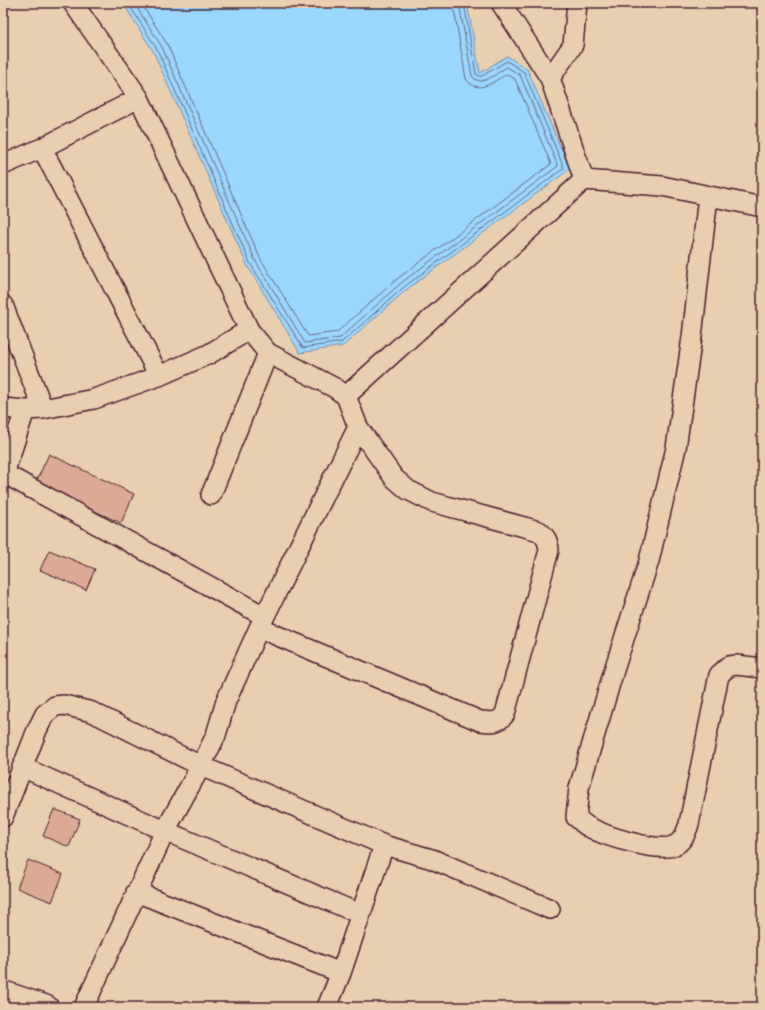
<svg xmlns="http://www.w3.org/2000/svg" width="765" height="1010" font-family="Sriracha,sans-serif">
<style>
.water{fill:#9bd6fc;stroke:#7b8da8}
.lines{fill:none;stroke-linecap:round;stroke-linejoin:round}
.shore{stroke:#6a687f;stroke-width:1}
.building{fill:#dcab95;stroke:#4a1f2b}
.street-casing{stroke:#4a1f2b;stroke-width:22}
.secondary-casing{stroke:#4a1f2b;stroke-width:25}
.street{stroke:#e8cfb0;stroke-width:19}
.secondary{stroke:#e8cfb0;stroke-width:22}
</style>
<rect width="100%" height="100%" fill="#e8cfb0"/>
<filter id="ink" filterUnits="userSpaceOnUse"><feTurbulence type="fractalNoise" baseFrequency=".025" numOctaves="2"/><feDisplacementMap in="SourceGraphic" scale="8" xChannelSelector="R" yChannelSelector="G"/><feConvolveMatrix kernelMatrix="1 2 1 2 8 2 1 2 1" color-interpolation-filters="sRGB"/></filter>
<g filter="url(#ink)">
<!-- water -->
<path class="water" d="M123 3H467L480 73 507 56 527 69 570 169 406 290 343 346 300 353 247 265 153 51Z"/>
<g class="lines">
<!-- shore -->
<path class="shore" d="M128 3 157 49 250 263 303 348 342 342 404 287 564 168 524 72 507 61 482 76H479L476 74 464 3
M134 3 162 47 255 260 305 343 340 338 401 283 558 166 520 75 507 67C497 72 482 89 472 76L459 3
M141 3 167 44 260 258 308 336 337 332 397 279 551 164 515 79 507 74C494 81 478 96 466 79L453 3"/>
</g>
<!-- building -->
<path class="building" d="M49 454 134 494 121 523 35 484Z
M49 550 95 569 86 590 40 570Z
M54 809 80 819 69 847 43 836Z
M28 860 63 874 52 902 17 888Z"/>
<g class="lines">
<defs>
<path id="street" d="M73 3 139 98 249 330 268 353 335 388 346 396 358 427 394 478 408 490 432 502 539 531C546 537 548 541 549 550L505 714C498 724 490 722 480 721L259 628
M501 3 550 78
M577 3 573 45 550 78 584 180
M42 148 159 376
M3 165 42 148 139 98
M708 196 692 337 676 448 649 561 615 667 579 788 576 817C580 820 584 825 589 827 604 836 656 852 673 846 683 842 686 833 689 824L719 675 729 666 736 665 762 668
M3 305 43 409
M346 396 584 180 662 186 762 207
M3 408 25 410 43 409 94 399 159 376 209 354 249 330
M5 474 264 616
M3 477 25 410
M211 495 268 353
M22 767 165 831 360 914
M3 817 37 730 45 714 55 706 64 705 92 712 201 766 384 845 341 973 327 1007
M384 845 432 859 550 909
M136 892 341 973
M84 1007 165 831 201 766 216 735 226 701 259 628 358 427"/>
<path id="secondary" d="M3 992 47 1007"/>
</defs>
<!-- street casing -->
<use href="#street" class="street-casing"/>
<!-- secondary casing -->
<use href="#secondary" class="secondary-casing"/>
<!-- street -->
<use href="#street" class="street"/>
<!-- secondary -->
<use href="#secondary" class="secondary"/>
</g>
</g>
<!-- margin -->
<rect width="765" height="1010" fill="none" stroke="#e8cfb0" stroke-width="16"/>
<rect x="8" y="8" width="749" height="994" fill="none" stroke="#4a1f2b" stroke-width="1.5" filter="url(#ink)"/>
</svg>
